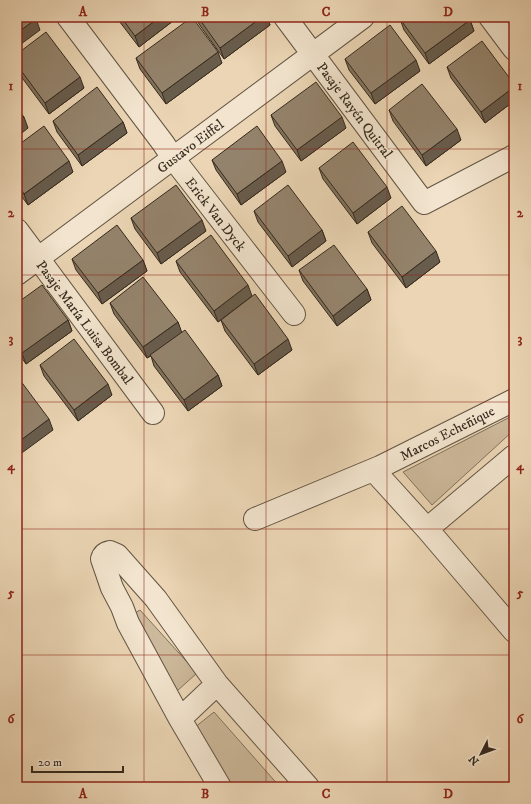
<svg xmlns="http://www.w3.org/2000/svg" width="531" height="804" font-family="'IM FELL DW Pica',serif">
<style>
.green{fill:#ccb89a;stroke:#80715c}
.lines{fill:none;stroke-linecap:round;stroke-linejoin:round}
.street-casing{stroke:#625543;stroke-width:24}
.street{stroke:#f2e4ce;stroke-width:22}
.wall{fill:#7f715d;stroke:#352a1d}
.shaded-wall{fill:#685c4c;stroke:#352a1d}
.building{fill:#94836c;stroke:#352a1d}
.grid{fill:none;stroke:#8f2418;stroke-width:1;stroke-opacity:0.55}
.labels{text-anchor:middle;stroke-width:3;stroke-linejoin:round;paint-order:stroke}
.street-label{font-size:14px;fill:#352a1d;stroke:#f2e4ce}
.neatline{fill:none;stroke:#8f2418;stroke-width:1.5}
.grid-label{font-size:13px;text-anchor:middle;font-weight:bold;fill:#8f2418}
</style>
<rect width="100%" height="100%" fill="#ebd5b4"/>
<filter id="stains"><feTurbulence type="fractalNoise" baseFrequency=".005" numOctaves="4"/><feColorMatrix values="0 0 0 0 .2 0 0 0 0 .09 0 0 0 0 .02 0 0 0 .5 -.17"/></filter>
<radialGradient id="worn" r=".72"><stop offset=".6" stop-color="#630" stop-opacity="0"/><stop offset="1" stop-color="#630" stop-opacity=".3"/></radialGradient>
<!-- green -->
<path class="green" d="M514 415V430L432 505 403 472Z
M140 610 197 673 177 691 132 615Z
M214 712 280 787H230L189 732Z"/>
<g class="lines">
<defs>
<path id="street" d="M68 17 163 143 173 158 294 314
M285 17 424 203 514 156
M490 17 514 49
M17 230 153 413
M17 274 363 17
M514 400 380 467 378 475 427 529 514 631
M255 519 380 467
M427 529 514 456
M180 719 217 684
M220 787 180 719 128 623 122 607 112 588 102 559C103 555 105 553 110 552L117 555 156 599 217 684 308 787"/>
</defs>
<!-- street casing -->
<use href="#street" class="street-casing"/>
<!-- street -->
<use href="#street" class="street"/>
</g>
<!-- wall -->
<path class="wall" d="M116 17H172L173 21 139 47Z
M196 17H267L270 25 224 59 199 24Z
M400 19 470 20 474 31 429 64 404 30Z
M17 54 84 88 49 114 17 71Z
M136 58 222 63 166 104 140 69Z
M345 59 420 71 375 104 349 70Z
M447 67 514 84V101L485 123 451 78Z
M389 110 461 140 426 166 393 121Z
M271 115 346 128 301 161 275 126Z
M53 121 123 122 127 133 82 166 57 132Z
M17 146 73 172 28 205 17 190Z
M212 160 286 172 241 205 216 170Z
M319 168 391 198 357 224 323 179Z
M254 211 322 230 326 241 292 267 258 222Z
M131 218 206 231 161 264 135 229Z
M368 232 440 262 406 288 372 243Z
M72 259 143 260 147 271 102 304 76 270Z
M176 261 252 296 292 350 258 375 225 331 221 320 218 322 180 272Z
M299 270 367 289 371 300 337 326 303 281Z
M17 303 68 320 72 331 26 364 17 351Z
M110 303 178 322 181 332 218 375 222 386 188 411 154 366 151 356 147 358 114 314Z
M40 365 112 395 78 421 44 376Z"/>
<!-- shaded-wall -->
<path class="shaded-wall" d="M160 17H172L173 21 139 47 135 36Z
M262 17H267L270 25 224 59 220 48Z
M36 19 40 30 17 47V33Z
M470 20 474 31 429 64 425 53Z
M218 52 222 63 166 104 162 93Z
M416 60 420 71 375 104 371 93Z
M80 77 84 88 49 114 45 103Z
M514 87V101L485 123 481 112Z
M24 117 28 128 17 137V123Z
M342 117 346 128 301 161 297 150Z
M123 122 127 133 82 166 78 155Z
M457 129 461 140 426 166 422 155Z
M69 161 73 172 28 205 24 194Z
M282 161 286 172 241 205 237 194Z
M387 187 391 198 357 224 353 213Z
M202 220 206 231 161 264 157 253Z
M322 230 326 241 292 267 288 256Z
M436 251 440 262 406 288 402 277Z
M143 260 147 271 102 304 98 293Z
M248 285 252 296 218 322 214 311Z
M367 289 371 300 337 326 333 316Z
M68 320 72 331 26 364 22 353Z
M178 322 182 333 147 358 143 347Z
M288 339 292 350 258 375 254 364Z
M17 364 20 371 17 373Z
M218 375 222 386 188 411 184 400Z
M108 384 112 395 78 421 74 410Z
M49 419 53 430 19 455 17 451V443Z"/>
<!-- building -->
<path class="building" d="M17 17H34L36 19 17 33Z
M121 17H160L135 36Z
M192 17 218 52 162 93 136 58Z
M198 17H262L220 48Z
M402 17H468L470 20 425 53 400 19Z
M390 25 416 60 371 93 345 59Z
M46 32 80 77 45 103 17 65V54Z
M482 41 514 84V87L481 112 447 67Z
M316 82 342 117 297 150 271 115Z
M422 84 457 129 422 155 389 110Z
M97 87 123 122 78 155 53 121Z
M17 108 24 117 17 123Z
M44 126 69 161 24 194 17 184V146Z
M257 126 282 161 237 194 212 160Z
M353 142 387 187 353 213 319 168Z
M176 185 202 220 157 253 131 218Z
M288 185 322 230 288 256 254 211Z
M402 206 436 251 402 277 368 232Z
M117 225 143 260 98 293 72 259Z
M211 235 248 285 214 311 176 261Z
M334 245 367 289 333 316 299 270Z
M143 277 178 322 143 347 110 303Z
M42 285 68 320 22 353 17 346V303Z
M255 294 288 339 254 364 221 320Z
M185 330 218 375 184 400 150 355Z
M74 339 108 384 74 410 40 365Z
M17 376 49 419 17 443Z"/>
<!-- grid -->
<path class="grid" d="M144 17V787M266 17V787M387 17V787M17 149H514M17 275H514M17 402H514M17 529H514M17 655H514"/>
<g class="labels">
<!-- street labels -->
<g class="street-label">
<text transform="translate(355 110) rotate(53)" y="5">Pasaje Rayén Quitral</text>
<text transform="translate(190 146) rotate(-37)" y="5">Gustavo Eiffel</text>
<text transform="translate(216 214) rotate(52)" y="5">Erick Van Dyck</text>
<text transform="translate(85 322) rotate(53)" y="5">Pasaje María Luisa Bombal</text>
<text transform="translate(447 433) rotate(-27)" y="5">Marcos Echeñique</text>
</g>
</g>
<!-- margin -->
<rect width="531" height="804" fill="none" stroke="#ebd5b4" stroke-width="44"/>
<!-- north arrow -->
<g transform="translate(481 754) rotate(228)" stroke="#f2e4ce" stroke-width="3" paint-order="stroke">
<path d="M0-3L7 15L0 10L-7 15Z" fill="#352a1d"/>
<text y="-6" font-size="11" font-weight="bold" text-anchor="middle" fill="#352a1d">N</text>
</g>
<!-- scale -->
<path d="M32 766v6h91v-6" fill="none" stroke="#352a1d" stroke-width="2"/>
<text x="38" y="766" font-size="12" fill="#352a1d" stroke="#f2e4ce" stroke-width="3" paint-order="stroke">20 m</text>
<rect x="22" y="22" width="487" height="760" class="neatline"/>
<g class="grid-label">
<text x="83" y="16">A</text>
<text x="205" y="16">B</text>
<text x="326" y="16">C</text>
<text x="448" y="16">D</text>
<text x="11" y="90">1</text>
<text x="520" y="90">1</text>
<text x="11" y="217">2</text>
<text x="520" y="217">2</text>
<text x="11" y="343">3</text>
<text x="520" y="343">3</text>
<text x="11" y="470">4</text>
<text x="520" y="470">4</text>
<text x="11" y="597">5</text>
<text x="520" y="597">5</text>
<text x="11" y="723">6</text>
<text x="520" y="723">6</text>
<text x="83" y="798">A</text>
<text x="205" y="798">B</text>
<text x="326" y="798">C</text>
<text x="448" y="798">D</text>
</g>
<rect width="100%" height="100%" filter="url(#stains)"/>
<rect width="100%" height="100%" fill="url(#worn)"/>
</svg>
